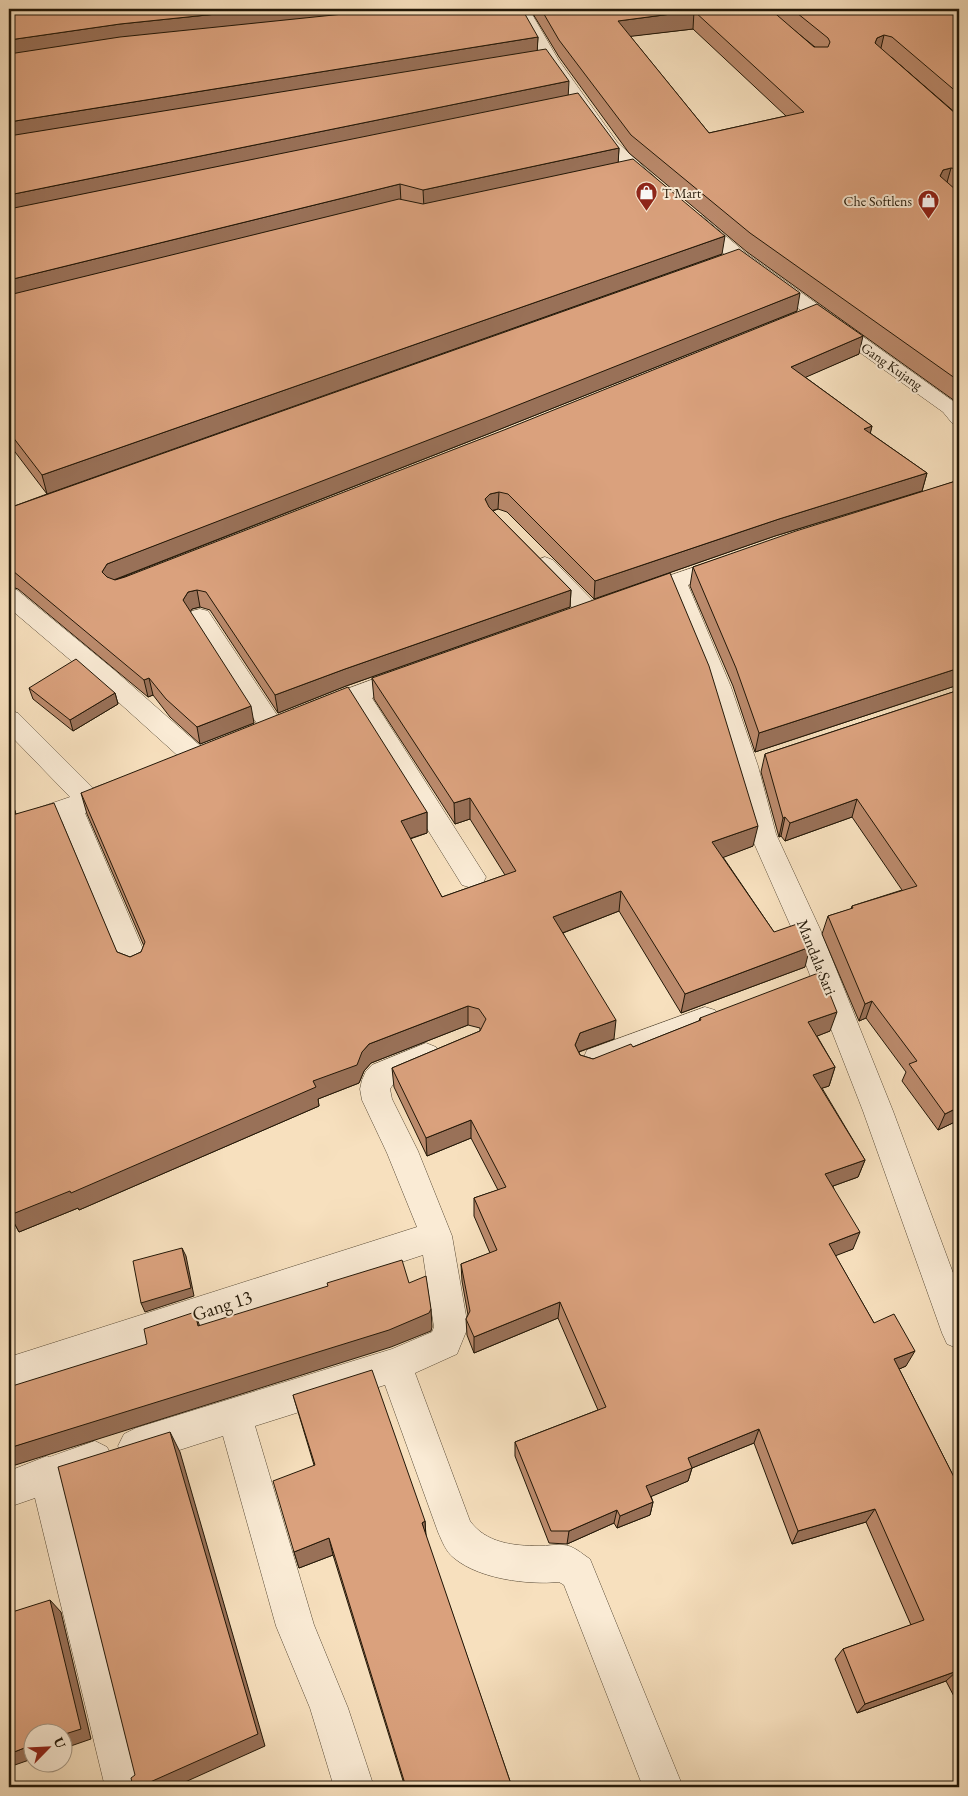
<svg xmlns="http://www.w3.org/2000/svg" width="968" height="1796" font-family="'EB Garamond',serif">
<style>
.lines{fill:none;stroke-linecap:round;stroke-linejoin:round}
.minor-casing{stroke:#574935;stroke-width:1}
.minor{fill:#faebd5;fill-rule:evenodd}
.wall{fill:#bb8a6c;stroke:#221707;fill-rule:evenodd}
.shaded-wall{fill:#997158;stroke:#221707}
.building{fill:#daa17d;stroke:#221707;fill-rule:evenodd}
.labels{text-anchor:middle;stroke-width:4;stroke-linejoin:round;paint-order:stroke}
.far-poi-label{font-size:14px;fill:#221707;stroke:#faebd5;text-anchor:start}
.far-street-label{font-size:14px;fill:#221707;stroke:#faebd5}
.street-label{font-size:16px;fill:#221707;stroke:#faebd5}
.near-street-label{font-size:19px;fill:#221707;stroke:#faebd5}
</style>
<rect width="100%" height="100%" fill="#f7e0be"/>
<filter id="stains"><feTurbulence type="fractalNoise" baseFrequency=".004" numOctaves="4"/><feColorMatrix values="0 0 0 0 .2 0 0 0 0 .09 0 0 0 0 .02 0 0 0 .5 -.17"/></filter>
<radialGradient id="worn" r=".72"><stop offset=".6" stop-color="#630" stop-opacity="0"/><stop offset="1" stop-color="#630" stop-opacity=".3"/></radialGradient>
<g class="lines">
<defs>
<path id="minor" d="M515 9H529L558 59 617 142 659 181 662 185 659 189 653 190 647 189 605 150 542 59Z
M696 215 702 216 746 253 957 404 959 406V425L952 423 943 412 732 261 690 224 687 220 690 216Z
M727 556 735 558 738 563 735 568 688 585 731 687 758 766 776 834 820 929 893 1111 959 1289V1349L947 1344 942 1333 863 1111 792 929 750 834 732 766 707 687 668 592 638 602 630 599 626 594 630 589Z
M545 557 553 560 597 605 601 611 597 617 589 619 581 617 537 570 534 565 537 560Z
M9 588 17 590 113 669 205 750 209 757 205 764 196 766 187 764 95 681 9 608Z
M200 609 208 611 281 721 285 727 281 733 272 736 263 733 188 617 192 611Z
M409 666 418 669 421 675 418 681 372 698 486 877 482 885 472 888 462 885 351 706 318 718 309 715 306 709 309 703Z
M9 710 18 713 93 788 118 779 127 782 131 789 127 796 85 813 149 963 145 971 135 975 125 971 62 821 9 838V818L70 797 9 734Z
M705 1007 715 1010 720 1019 715 1028 598 1072 587 1068 583 1059 587 1050Z
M426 1043 436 1047 441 1056 436 1065 394 1083 390 1089 392 1099 418 1151 452 1236 468 1327 457 1354 415 1373 470 1521C486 1543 513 1546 540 1546 547 1546 555 1544 563 1545 573 1545 582 1554 590 1559L683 1787H643L564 1585 559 1582C528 1585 479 1579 454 1558 446 1552 442 1541 438 1532L385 1385 255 1426 314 1625 348 1708 374 1787H334L310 1708 276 1626 223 1436 136 1464 124 1458 118 1446 124 1434 136 1428 392 1349 432 1332 434 1327 423 1255 9 1391V1357L417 1227 387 1153 362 1100 360 1089 362 1080 366 1071 372 1065Z
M95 1441 107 1447 113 1459 107 1471 68 1486 145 1787H105L35 1498 9 1507V1471L47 1456 49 1457Z"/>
</defs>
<!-- minor casing -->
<use href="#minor" class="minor-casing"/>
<!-- minor -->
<use href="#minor" class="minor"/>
</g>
<!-- wall -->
<path class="wall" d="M9 9 538 37 537 50 568 95 619 148 618 162 722 254 384 374 797 311 488 434 115 580 859 354 805 377 872 426 870 433 927 473 922 491 775 536 594 599 507 512 498 509 493 511 571 590 570 607 346 686 278 713 210 610 200 607 192 609 190 612 254 723 200 744 170 717 153 695 148 697 18 589 9 586V587V508L47 494 9 444Z
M530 9H603L606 12H610L607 9H959V404L747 252 629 153 559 57ZM789 26 815 47H814ZM693 29 786 116 709 133 630 36ZM891 57 958 115 956 114Z
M959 480V686L958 685 755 752 733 686 690 586 693 567Z
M372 678 753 846 723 857 774 932 805 967 681 1013 619 911 563 933 614 1039 579 1052 580 1055 593 1059 633 1047 699 1021 700 1018 830 1031 817 1036 835 1067 829 1086 822 1088 865 1160 858 1177 833 1186 853 1249 835 1255 874 1323 906 1366 899 1369 959 1487V1706L946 1681 857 1713 835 1659 843 1649 911 1625 866 1522 792 1544 754 1443 692 1468 688 1481 651 1496 653 1502 650 1515 617 1528 614 1523 567 1544 549 1543 515 1456V1442L598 1410 558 1318 474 1353 467 1335 466 1319 468 1315 462 1281 461 1264 490 1253 474 1216V1198L498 1190 471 1138 427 1156 394 1087 392 1068 480 1031V1028L468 1025 371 1063 364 1071 359 1083 318 1099 319 1106 79 1210 78 1208 19 1232 10 1215 9 793 16 814 14 815 117 952 130 957 141 952 144 946 87 814 81 793 427 812V833L410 839 442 897 505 875 470 819 455 824 374 699Z
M29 688 115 693 118 704 73 731 33 699Z
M959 690V1120L938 1130 902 1081 906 1072 866 1018 859 1021 822 934 828 916 851 909 852 906 902 890 852 817 785 841 781 836 779 837 761 772 765 754Z
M293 1395 425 1521 426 1537 512 1787H405L333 1555 299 1568 294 1552 314 1465Z"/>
<!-- shaded-wall -->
<path class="shaded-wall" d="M265 9H431L9 58V40L120 24Z
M694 11 693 29 617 38 618 21Z
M884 35 880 52 875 43 877 38Z
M538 37 537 55 9 141V122Z
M569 81 568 99 9 214V195Z
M619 148 618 166 424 208 423 190Z
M951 168 946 186 940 176 943 170Z
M400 184 401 202 9 300V280Z
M725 236 722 254 47 494 42 475Z
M800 293 797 311 488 434 111 581 102 572 107 564Z
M863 336 859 354 788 385 791 367Z
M872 426 868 443 864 429Z
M927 473 922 491 775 536 594 599 595 581 779 519Z
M499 492 498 509 490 511 485 499 490 494Z
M197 590 200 607 192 609 186 618 183 600 188 592Z
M571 590 570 607 346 686 278 713 275 695 345 669Z
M959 668V683L958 685 755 752 759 733Z
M149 678 153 695 148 697 144 680Z
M115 693 118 704 73 731 70 720Z
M251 706 254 723 200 744 197 727Z
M9 793 16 814 9 817Z
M470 798V819L455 824 454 803Z
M857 799 852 817 785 841 790 823Z
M427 812V833L402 841 401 821Z
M785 817 781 836 779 837 783 818Z
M758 826 753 846 709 863 712 842Z
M621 891 619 911 552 937 553 917Z
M810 947 805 967 681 1013 685 994Z
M872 1001 866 1018 859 1021 865 1004Z
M468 1006V1025L371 1063 364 1071 359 1083 318 1099 319 1106 79 1210 78 1208 19 1232 10 1215 313 1081 362 1052 369 1044Z
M837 1012 830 1031 802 1042 808 1022Z
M616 1020 614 1039 578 1052 575 1045 580 1033Z
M835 1067 829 1086 807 1093 813 1075Z
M959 1107V1120L938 1130 945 1114Z
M471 1120V1138L427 1156 426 1138Z
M865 1160 858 1177 819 1191 825 1174Z
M860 1232 853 1249 822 1261 829 1244Z
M182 1248 186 1256 194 1296 145 1312 141 1303Z
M560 1302 558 1318 474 1353V1337Z
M431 1309 432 1327 431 1331 391 1347 9 1467V1448Z
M195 1312 201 1330 198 1326Z
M915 1351 906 1366 886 1375 894 1359Z
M759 1429 754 1443 692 1468 688 1481 643 1500 646 1486 688 1458Z
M170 1432 180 1452 265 1746 174 1787H139Z
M653 1502 650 1515 617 1528 620 1516Z
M875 1509 866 1522 792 1544 798 1531Z
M617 1510 614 1523 567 1544 569 1531Z
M425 1521 426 1538 422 1523Z
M329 1538 333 1555 299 1568 294 1552Z
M50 1600 61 1612 91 1739 62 1749V1735Z
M957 1671 946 1681 857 1713 865 1704Z
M32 1745V1759L9 1767V1754Z"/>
<!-- building -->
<path class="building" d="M9 9H265L120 24 9 40Z
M392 9H522L538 37 9 122V54L120 37Z
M541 9H603L606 12 617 13 621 9H770L814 47H828L830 42 828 38 792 9H959V94L892 37 884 35 877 38 875 43 956 114 959 115V171L958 169 951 168 943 170 940 176 956 190H959V381L750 233 631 135 559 40ZM694 11 804 112 709 133 618 21Z
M546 49 569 81 9 195V136Z
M578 93 619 148 423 190 400 184 9 280V209Z
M633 159 725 236 42 475 9 432V295L399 199 423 204Z
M739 249 800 293 488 417 107 564 102 572 107 577 115 580 125 577 504 430 817 304 863 336 791 367 872 426 864 429 927 473 779 519 595 581 508 494 499 492 490 494 485 499 489 507 571 590 345 669 275 695 206 592 197 590 188 592 183 600 251 706 197 727 166 699 149 678 144 680 13 571 9 570V508Z
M959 480V668L759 733 736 668 693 567 796 531Z
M670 573 709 666 758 826 712 842 774 932 800 923 810 947 685 994 621 891 553 917 616 1020 580 1033 575 1045 580 1055 593 1059 631 1044 633 1047 701 1020 700 1018 821 972 837 1012 808 1022 835 1067 813 1075 865 1160 825 1174 860 1232 829 1244 874 1323 894 1314 915 1351 894 1359 959 1487V1676L957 1671 865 1704 843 1649 924 1620 875 1509 798 1531 759 1429 688 1458 692 1468 646 1486 653 1502 620 1516 617 1510 569 1531H551L515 1442 606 1407 560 1302 474 1337 466 1319 470 1311 461 1264 497 1250 474 1198 506 1187 471 1120 426 1138 392 1068 480 1031 486 1019 479 1009 468 1006 369 1044 362 1052 357 1065 313 1081 316 1087 71 1193 70 1191 10 1215 9 1210V816L54 803 117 952 130 957 141 952 145 942 81 793 348 687 427 812 401 821 442 897 516 871 470 798 454 803 372 678Z
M76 659 115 693 70 720 29 688Z
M959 690V1107L945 1114 909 1064 917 1061 872 1001 865 1004 828 916 853 908 852 906 917 886 857 799 790 823 785 817 783 818 765 754Z
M182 1248 191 1288 141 1303 133 1261Z
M402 1260 409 1283 426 1276 431 1309 429 1313 389 1330 9 1448V1387L147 1344 144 1329 195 1312 198 1326 328 1286 327 1283Z
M372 1370 425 1521 422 1523 512 1787H414L413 1785 409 1787H406L329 1538 294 1552 273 1481 315 1465 293 1395Z
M170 1432 258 1734 139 1787H133L131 1778 135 1775 58 1467Z
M50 1600 81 1729 62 1735V1734H32V1745L9 1754V1613Z"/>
<!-- icons -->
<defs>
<symbol id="shop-pin" viewBox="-11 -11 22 30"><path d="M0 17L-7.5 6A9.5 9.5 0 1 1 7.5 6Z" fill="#8f2418" stroke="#faebd5"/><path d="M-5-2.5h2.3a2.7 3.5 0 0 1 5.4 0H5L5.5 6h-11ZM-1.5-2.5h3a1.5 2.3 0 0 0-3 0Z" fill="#fff"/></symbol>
</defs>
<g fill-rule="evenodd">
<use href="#shop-pin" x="634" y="180" width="25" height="34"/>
<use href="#shop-pin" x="916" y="188" width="25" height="34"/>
</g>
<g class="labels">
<!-- far-poi labels -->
<g class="far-poi-label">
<text x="662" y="198">T Mart</text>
<text x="912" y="206" text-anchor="end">Che Softlens</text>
</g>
<!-- far-street labels -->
<g class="far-street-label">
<text transform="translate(892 366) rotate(35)" y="5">Gang Kujang</text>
</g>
<!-- street labels -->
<g class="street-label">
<text transform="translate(817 957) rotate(68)" y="6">Mandala Sari</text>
</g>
<!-- near-street labels -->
<g class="near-street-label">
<text transform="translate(222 1305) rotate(-18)" y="7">Gang 13</text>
</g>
</g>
<!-- margin -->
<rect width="968" height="1796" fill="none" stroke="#f7e0be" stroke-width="30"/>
<rect x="10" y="10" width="948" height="1776" fill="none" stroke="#221707" stroke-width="2.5"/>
<rect x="15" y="15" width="938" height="1766" fill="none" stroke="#221707"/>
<!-- north arrow -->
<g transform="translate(48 1748) rotate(66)"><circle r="24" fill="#faebd5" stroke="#a49683"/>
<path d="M0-4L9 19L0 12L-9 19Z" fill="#8f2418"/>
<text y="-8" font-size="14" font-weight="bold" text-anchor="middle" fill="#221707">U</text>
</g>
<rect width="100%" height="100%" filter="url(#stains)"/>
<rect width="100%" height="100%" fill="url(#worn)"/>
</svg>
